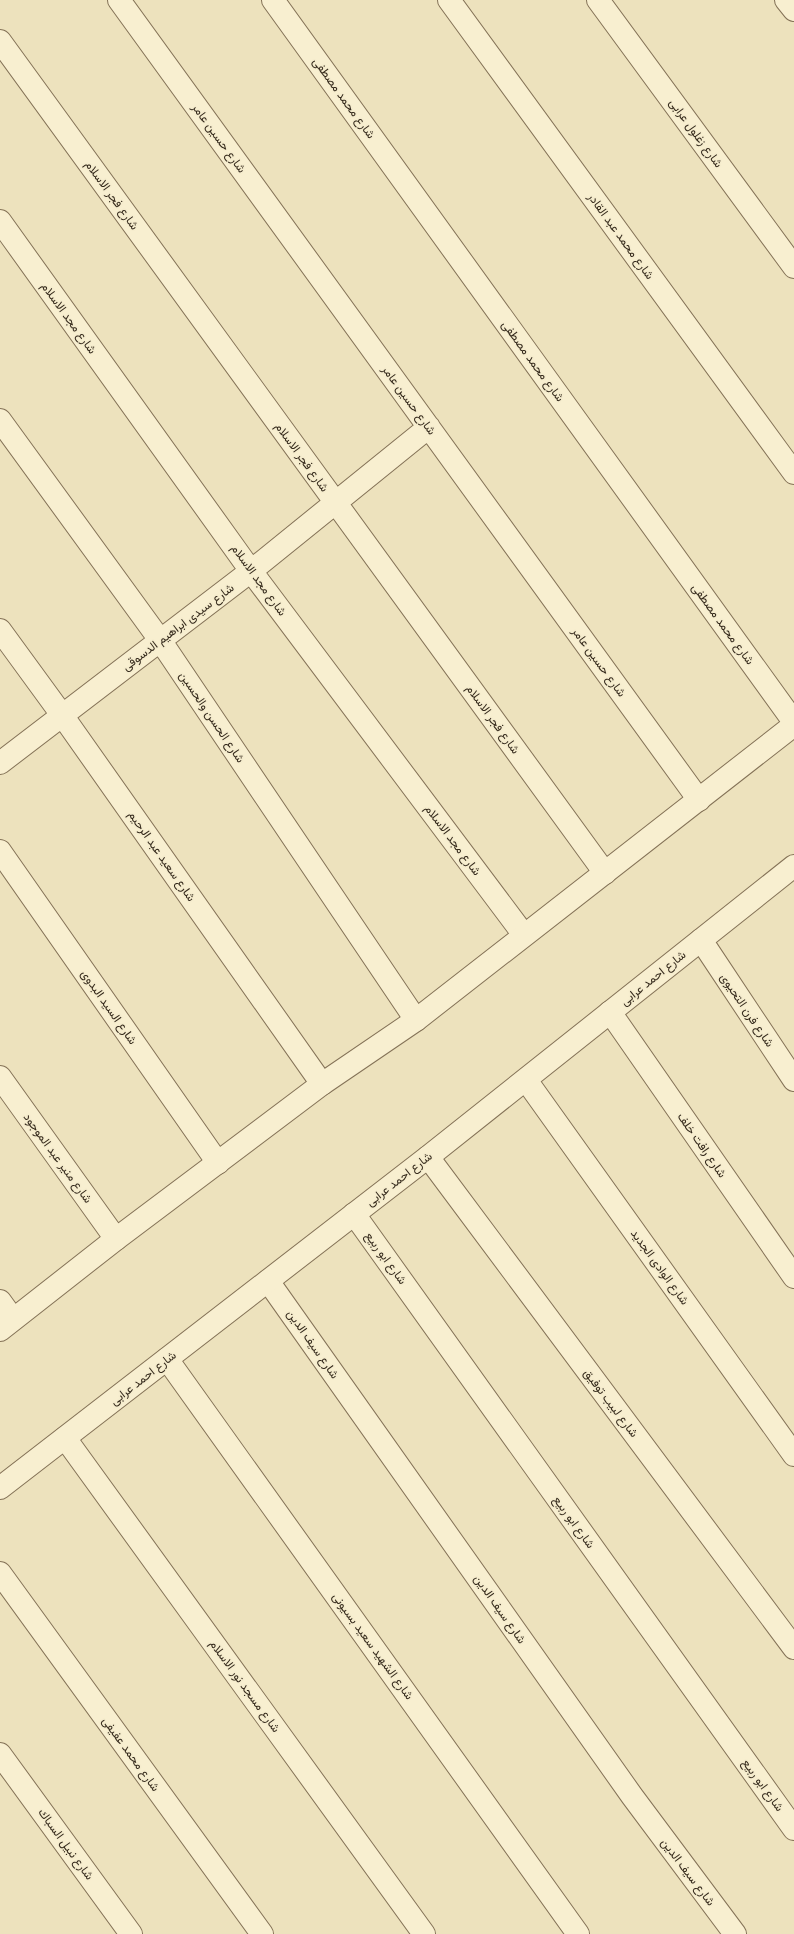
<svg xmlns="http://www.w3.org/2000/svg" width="794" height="1934" font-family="'Noto Serif',Vazirmatn,serif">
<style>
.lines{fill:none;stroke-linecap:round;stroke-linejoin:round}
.minor-casing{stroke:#847257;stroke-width:24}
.tertiary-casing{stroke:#847257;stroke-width:24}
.minor{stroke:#f8efd0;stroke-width:22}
.tertiary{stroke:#f8efd0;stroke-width:22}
.labels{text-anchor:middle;stroke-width:3;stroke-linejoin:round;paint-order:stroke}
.street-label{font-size:12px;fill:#34291b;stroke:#f5eccd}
</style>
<rect width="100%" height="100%" fill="#ede2bd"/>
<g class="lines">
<defs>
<path id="minor" d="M119 0 699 800
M273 0 794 722
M449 0 794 473
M598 0 794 267
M786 0 794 10
M0 41 605 873
M0 221 251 571 524 935
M0 420 160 640 416 1020
M0 630 62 715 322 1084
M0 763 251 571 429 427
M0 851 218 1163
M701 940 794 1080
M610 1012 794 1277
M0 1077 116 1239
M526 1080 794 1455
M428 1157 794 1648
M354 1214 794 1829
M268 1281 632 1796 735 1934
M0 1301 13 1319
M167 1359 578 1934
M65 1438 424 1934
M0 1573 262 1934
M0 1754 131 1934"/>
<path id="tertiary" d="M0 1330 116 1239 322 1084 416 1020 794 725
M0 1488 428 1157 794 866"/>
</defs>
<!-- minor casing -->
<use href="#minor" class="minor-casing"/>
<!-- tertiary casing -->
<use href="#tertiary" class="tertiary-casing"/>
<!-- minor -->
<use href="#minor" class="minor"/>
<!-- tertiary -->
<use href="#tertiary" class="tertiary"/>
</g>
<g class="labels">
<!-- street labels -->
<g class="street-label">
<text transform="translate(344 98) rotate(54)" y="4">شارع محمد مصطفى</text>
<text transform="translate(696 133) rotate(54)" y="4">شارع زغلول عرابى</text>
<text transform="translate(219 138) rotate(54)" y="4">شارع حسين عامر</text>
<text transform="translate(112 195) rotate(54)" y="4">شارع فجر الاسلام</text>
<text transform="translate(621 236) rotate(54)" y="4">شارع محمد عبد القادر</text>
<text transform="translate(69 318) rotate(54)" y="4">شارع مجد الاسلام</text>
<text transform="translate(533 361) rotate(54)" y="4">شارع محمد مصطفى</text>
<text transform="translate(409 400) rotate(54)" y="4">شارع حسين عامر</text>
<text transform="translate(302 457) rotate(54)" y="4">شارع فجر الاسلام</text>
<text transform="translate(259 580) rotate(54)" y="4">شارع مجد الاسلام</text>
<text transform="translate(723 624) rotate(54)" y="4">شارع محمد مصطفى</text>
<text transform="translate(178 627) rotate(-37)" y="4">شارع سيدى ابراهيم الدسوقى</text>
<text transform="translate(599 662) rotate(54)" y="4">شارع حسين عامر</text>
<text transform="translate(212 717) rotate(56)" y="4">شارع الحسن والحسين</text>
<text transform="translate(493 719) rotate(54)" y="4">شارع فجر الاسلام</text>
<text transform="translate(453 840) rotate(53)" y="4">شارع مجد الاسلام</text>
<text transform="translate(162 856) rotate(55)" y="4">شارع سعيد عبد الرحيم</text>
<text transform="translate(653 978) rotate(-39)" y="4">شارع احمد عرابى</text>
<text transform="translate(109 1007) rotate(55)" y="4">شارع السيد البدوى</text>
<text transform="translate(747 1010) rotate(56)" y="4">شارع فرن التحيوى</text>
<text transform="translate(702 1145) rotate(55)" y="4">شارع رافت خلف</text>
<text transform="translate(58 1158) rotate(54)" y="4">شارع منير عبد الموجود</text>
<text transform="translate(399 1179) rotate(-38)" y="4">شارع احمد عرابى</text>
<text transform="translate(386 1258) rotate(54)" y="4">شارع ابو ربيع</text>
<text transform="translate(660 1267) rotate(54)" y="4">شارع الوادى الجديد</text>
<text transform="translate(313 1344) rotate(55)" y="4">شارع سيف الدين</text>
<text transform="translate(143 1378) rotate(-38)" y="4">شارع احمد عرابى</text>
<text transform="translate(611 1403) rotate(53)" y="4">شارع لبيب توفيق</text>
<text transform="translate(574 1522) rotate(54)" y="4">شارع ابو ربيع</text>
<text transform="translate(500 1609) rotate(55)" y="4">شارع سيف الدين</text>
<text transform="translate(373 1646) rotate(54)" y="4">شارع الشهيد سعيد بسيونى</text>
<text transform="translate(245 1686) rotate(54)" y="4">شارع مسجد نور الاسلام</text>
<text transform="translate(131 1754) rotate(54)" y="4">شارع محمد عفيفى</text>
<text transform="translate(763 1785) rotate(54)" y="4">شارع ابو ربيع</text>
<text transform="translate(66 1844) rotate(54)" y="4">شارع نبيل السباك</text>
<text transform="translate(688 1872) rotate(53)" y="4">شارع سيف الدين</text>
</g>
</g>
</svg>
